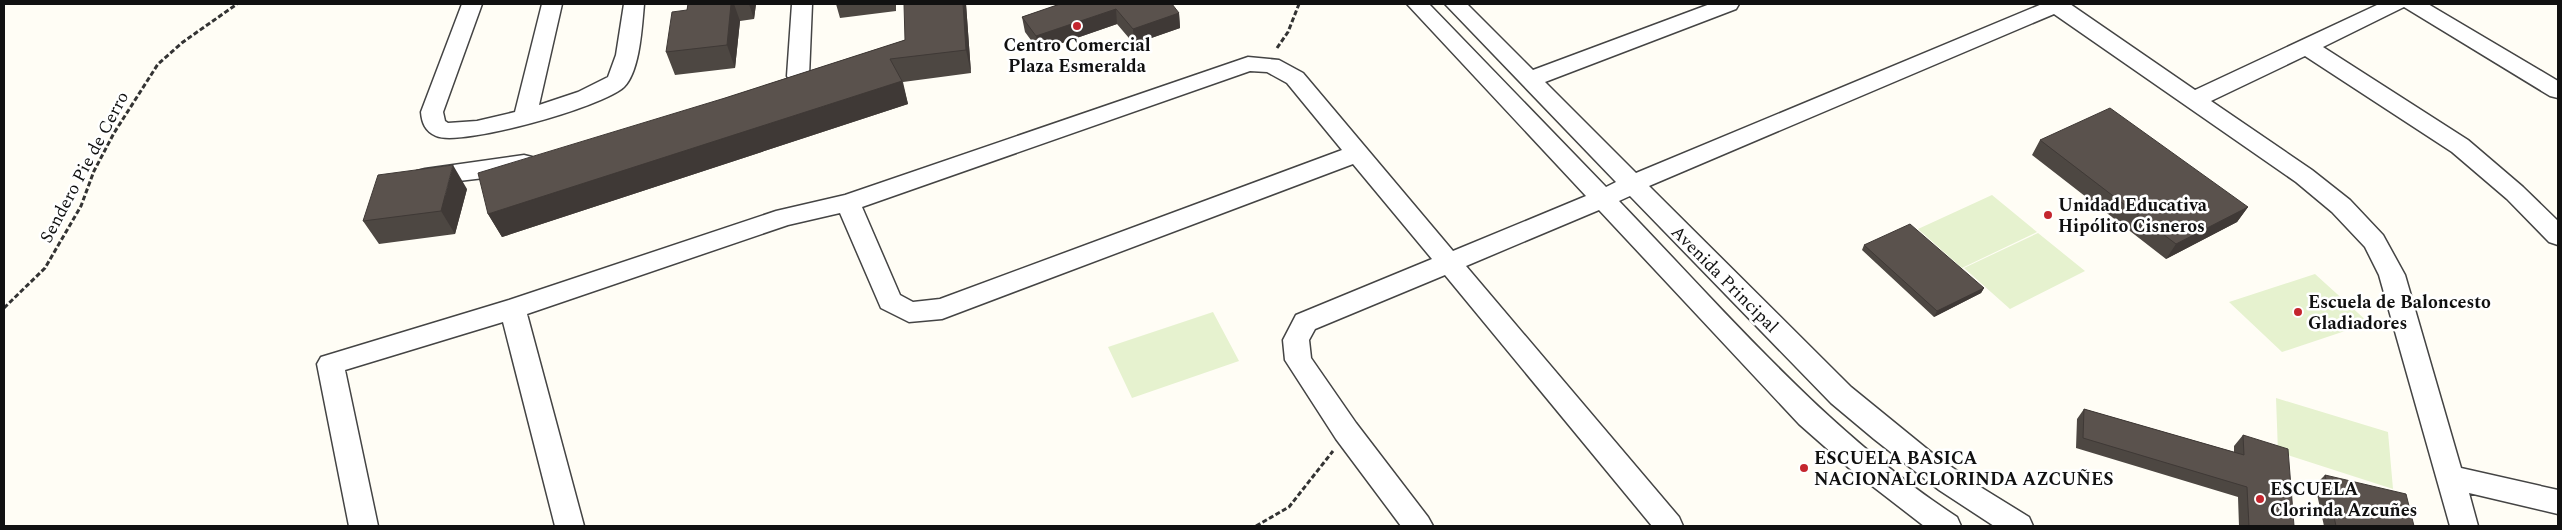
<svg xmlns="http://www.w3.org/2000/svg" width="2562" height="530" font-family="Spectral,serif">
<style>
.pitch{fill:#e6f2cf}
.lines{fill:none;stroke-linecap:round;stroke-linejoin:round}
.minor-casing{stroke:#444;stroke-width:3}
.path{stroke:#333;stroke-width:3;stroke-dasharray:5 2.5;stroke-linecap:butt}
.minor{fill:#fff;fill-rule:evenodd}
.wall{fill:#4d4742}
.shaded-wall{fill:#3f3936}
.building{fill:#5a524d;stroke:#3f3936}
.poi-dot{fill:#c4262e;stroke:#fff;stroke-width:2}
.labels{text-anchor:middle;stroke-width:5;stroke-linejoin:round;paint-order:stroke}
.poi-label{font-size:18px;font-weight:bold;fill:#111;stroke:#fff;text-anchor:start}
.street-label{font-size:18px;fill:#111;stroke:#fff}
</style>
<rect width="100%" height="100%" fill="#fffdf5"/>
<!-- pitch -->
<path class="pitch" d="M1992 195 2037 232 1962 268 1918 229Z
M2038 233 2085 271 2010 309 1964 268Z
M2315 274 2369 323 2282 352 2229 302Z
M1213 312 1239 361 1132 398 1108 347Z
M2276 398 2388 432 2393 489 2278 452Z"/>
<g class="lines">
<defs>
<path id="minor" d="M462 4H482L443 112 445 121 448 123 477 121 515 112 542 4H562L539 105 578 92 608 77 616 55 624 4H644C642 26 640 71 624 87 603 107 461 147 436 136 425 131 422 123 421 112Z
M792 4H812L809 76 806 81 798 83 790 81 787 76Z
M1407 4H1429L1606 187 1616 182 1445 4H1467L1533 70 1710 4H1739L1736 9 1545 82 1636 173 2042 4H2070L2195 90 2379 4H2428L2558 81V98L2550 96 2404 7 2323 47 2468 140 2523 187 2558 221V245L2549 242 2507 199 2452 152 2305 56 2211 101 2312 170 2350 200 2383 235 2405 275 2461 468 2558 490V514L2469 493 2478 526H2450L2379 275 2365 247 2332 212 2296 182 2054 14 1649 186 1851 387 1937 457 1982 488 2029 517 2033 526H1994L1939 490 1874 439 1831 403 1630 196 1619 201C1726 312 1827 432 1957 517L1961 526H1924L1849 468 1799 424 1599 210 1466 266 1679 517 1683 526H1652L1445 275 1315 329 1309 340 1311 358 1356 423 1428 517 1433 526H1401L1336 439 1285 360 1283 340 1296 315 1432 259 1353 164 942 319 909 322 881 308 840 213 788 225 527 314 584 526H555L503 322 345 370 378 526H349L317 364 321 357 509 300 776 211 845 195 1248 57 1279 60 1303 73 1453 251 1586 196ZM1250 71 1267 72 1287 83 1342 150 940 299 913 302 900 295 862 207Z
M524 155 532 157 536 163 532 169 484 178 425 185 417 183 413 177 417 171 425 169Z"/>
</defs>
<!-- minor casing -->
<use href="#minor" class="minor-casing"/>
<!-- path -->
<path class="path" d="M1277 48 1288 32 1299 4
M4 308 45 268 81 206 94 171 114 133 158 64 183 42 237 4
M1256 526 1289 507 1333 451"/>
<!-- minor -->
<use href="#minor" class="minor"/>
</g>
<!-- wall -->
<path class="wall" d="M688 4H756L754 19 740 21 735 68 675 75 666 52 687 10Z
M836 4H896V11L840 18Z
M966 4 971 73 903 82 908 104 502 237 488 214 725 98 905 40Z
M1060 4 1179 13 1180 28 1134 44 1117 24 1039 51 1025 32 1022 17Z
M2040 140 2248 207 2237 222 2166 259 2032 155Z
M467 189 455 234 379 244 363 221Z
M1864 245 1984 288 1981 293 1934 317 1862 250Z
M2084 409 2234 452V446L2243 435 2294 526H2239L2238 497 2076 448 2077 419Z
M2325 475 2414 526H2324L2315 485Z"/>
<!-- shaded-wall -->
<path class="shaded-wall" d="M731 4H734L740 21 735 68 727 45Z
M749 4H756L754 19Z
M963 4H966L971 73 966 50Z
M1116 9 1117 24 1039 51 1036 36Z
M1179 13 1180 28 1134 44 1133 29Z
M902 81 908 104 502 237 488 214Z
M453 165 467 189 455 234 441 211Z
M2248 207 2237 222 2166 259 2176 244Z
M1984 288 1981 293 1934 317 1937 311Z"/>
<!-- building -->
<path class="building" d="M688 4H731L727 45 666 52 672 12 687 10Z
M904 4H963L966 50 890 59 902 81 488 214 478 173 725 98 905 40Z
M1060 4H1172L1179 13 1133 29 1116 9 1036 36 1022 17Z
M2110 108 2248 207 2176 244 2040 140Z
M453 165 441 211 363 221 378 175Z
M1910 224 1984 288 1937 311 1864 245Z
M2084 409 2244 455 2243 435 2288 449 2294 526H2249L2247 487 2083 438Z
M2325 475 2406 494 2414 526H2336Z"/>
<!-- markers -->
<g class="poi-dot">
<circle cx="1077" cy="26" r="5"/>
<circle cx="2048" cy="215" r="5"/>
<circle cx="2298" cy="312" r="5"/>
<circle cx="1804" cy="468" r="5"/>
<circle cx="2260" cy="499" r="5"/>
</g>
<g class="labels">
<!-- poi labels -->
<g class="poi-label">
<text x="1077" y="51" text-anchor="middle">Centro Comercial<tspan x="1077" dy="21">Plaza Esmeralda</tspan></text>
<text x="2058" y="211">Unidad Educativa<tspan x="2058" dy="21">Hipólito Cisneros</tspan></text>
<text x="2308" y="308">Escuela de Baloncesto<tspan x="2308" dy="21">Gladiadores</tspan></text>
<text x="1814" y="464">ESCUELA BASICA<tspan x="1814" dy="21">NACIONALCLORINDA AZCUÑES</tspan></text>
<text x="2270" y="495">ESCUELA<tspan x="2270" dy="21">Clorinda Azcuñes</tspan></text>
</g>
<!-- street labels -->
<g class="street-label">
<text transform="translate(84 167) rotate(-62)" y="6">Sendero Pie de Cerro</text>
<text transform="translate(1725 279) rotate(45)" y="6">Avenida Principal</text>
</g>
</g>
<!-- border -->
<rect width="2562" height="530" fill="none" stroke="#111111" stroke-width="10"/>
</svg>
